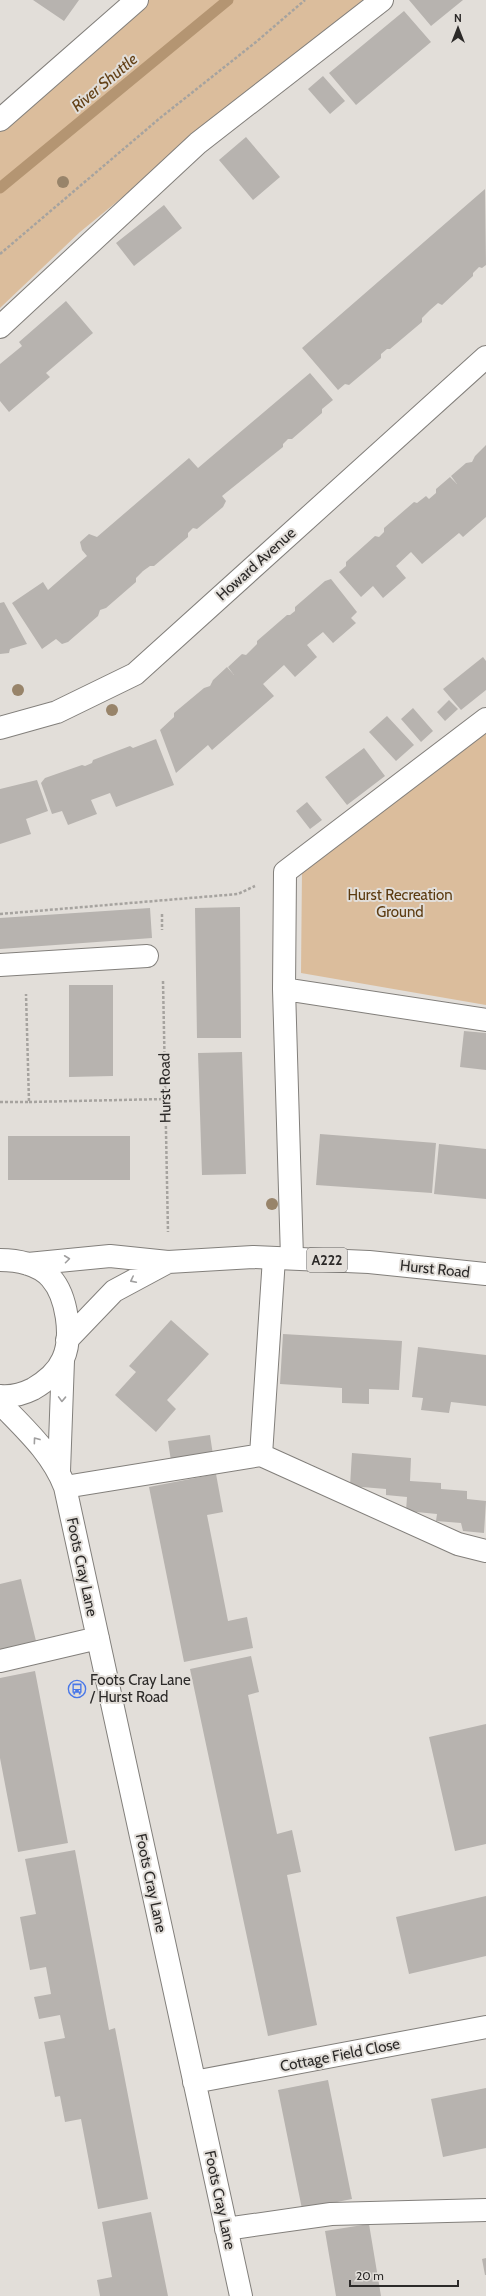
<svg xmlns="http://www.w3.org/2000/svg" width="486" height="2296" font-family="Cabin,sans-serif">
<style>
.green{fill:#dbbd9c}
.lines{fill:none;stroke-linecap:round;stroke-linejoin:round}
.stream{stroke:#b49572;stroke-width:11}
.building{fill:#b7b3af}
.minor-casing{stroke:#827f7b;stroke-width:24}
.major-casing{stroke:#827f7b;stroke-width:24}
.path{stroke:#a6a39f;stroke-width:2.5;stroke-dasharray:3 2;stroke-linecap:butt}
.minor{stroke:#fff;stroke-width:22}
.major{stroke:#fff;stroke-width:22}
.tree{fill:#98846a}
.oneway{stroke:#a09f9f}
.labels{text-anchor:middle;stroke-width:4;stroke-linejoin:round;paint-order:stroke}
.shield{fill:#e2ded9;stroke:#63605e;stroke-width:1}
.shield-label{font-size:14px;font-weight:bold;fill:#2c2a29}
.street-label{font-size:15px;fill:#2c2a29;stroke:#e2ded9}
.park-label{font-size:15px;fill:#5b3a0f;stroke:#e2ded9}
.poi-label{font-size:15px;fill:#2c2a29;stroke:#e2ded9;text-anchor:start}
.water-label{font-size:16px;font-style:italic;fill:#634117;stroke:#e2ded9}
</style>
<rect width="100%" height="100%" fill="#e2ded9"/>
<!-- green -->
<path class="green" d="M137 0H363L80 232 0 308V121Z
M486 732V1005L301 973 302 870Z"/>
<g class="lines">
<!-- stream -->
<path class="stream" d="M0 188 228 0"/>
</g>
<!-- building -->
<path class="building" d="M33 0H79L64 21Z
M409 0H463L431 26Z
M404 11 431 42 356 105 329 73Z
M323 76 345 101 330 114 308 89Z
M246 137 280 177 253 200 219 160Z
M485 189 486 265 482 268 479 267 473 273V276L442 305 438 303 430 310 422 318V322L390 349H387L381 354V358L349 385 345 384 338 390 302 348Z
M164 205 182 228 134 266 116 243Z
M66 301 93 333 46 373 50 377 9 412 0 401V364L22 346 19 342Z
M310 373 333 400 322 409V413L292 439H288L283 444V447L222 496 226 501 223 507 197 529 193 528 188 533V537L154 566H150L143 571 136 578V582L106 608 100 610 98 616 68 642 62 644 56 639 42 649 12 603 43 582 48 590 87 556 82 550 80 542 89 534 97 537 189 458 198 468Z
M486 445V517L463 537 459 533 422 564 411 552 396 566 406 578 383 598 373 586 361 597 339 572 346 566V562L375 536 379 537 384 532V528L414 502 417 503 426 496 429 499 436 493V489L450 477 457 484 451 476 466 463 472 462 475 456Z
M331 579 357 612 351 618 356 623 333 643 323 632 307 645 317 657 295 677 284 665 263 684 274 696 212 750 208 745 176 773 160 730 174 717V713L204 688 210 686 213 680 227 667 234 675 228 667 242 654 246 655 257 644V641L287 615H290L295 611V607L325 581Z
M4 602 27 644 10 649 9 653 0 654V603Z
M483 657 486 661V690L461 710 443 689Z
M449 700 458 709 445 721 437 712Z
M413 708 433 731 421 742 401 719Z
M387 716 414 745 396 761 369 732Z
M156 739 174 785 116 807 110 793 91 800 97 814 68 825 62 811 52 814 41 783 45 778 82 765 85 766 92 763 93 760 130 746 133 748Z
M364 748 385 776 347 805 325 777Z
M37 780 48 811 26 819 31 834 0 844V789Z
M307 802 322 820 310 829 296 811Z
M240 907 241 1038H197L195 908Z
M150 908 152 938 0 949V918Z
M69 985H113V1076L69 1077Z
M464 1031 486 1033V1070L460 1067Z
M242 1052 246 1174 202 1175 198 1053Z
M320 1134 436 1143 432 1193 316 1185Z
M8 1136H130V1180H8Z
M439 1144 486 1149V1199L434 1194Z
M171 1320 209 1354 167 1400 176 1409 156 1432 115 1395 136 1372 129 1366Z
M283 1334 402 1341 399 1390 369 1389V1404L342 1403V1388L280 1384Z
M418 1347 486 1355V1406L451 1402 449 1413 421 1410 423 1398 412 1397Z
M210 1435 213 1455 171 1461 168 1441Z
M352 1453 411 1458 410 1481 441 1483V1489L467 1491V1499L486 1501 484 1533 463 1531 461 1523 436 1521 437 1514 406 1511 407 1497 386 1495V1489L350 1486Z
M216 1474 223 1512 207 1515 228 1621 247 1617 253 1648 184 1662 149 1487Z
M21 1579 36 1641 0 1650V1584Z
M251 1656 259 1692 248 1695 277 1834 292 1830 301 1872 287 1875 317 2025 268 2036 190 1669Z
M35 1671 68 1843 18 1852 0 1758V1678Z
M486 1724V1844L455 1851 429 1737Z
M75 1850 109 2030 115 2028 148 2199 98 2209 81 2119 65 2122 60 2096 55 2097 44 2042 65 2038 60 2015 39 2019 34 1997 51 1994 46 1967 30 1970 20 1917 36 1914 25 1859Z
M486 1896V1956L409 1974 396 1917Z
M328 2080 352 2199 302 2209 278 2090Z
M486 2088V2148L443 2157 431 2099Z
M151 2212 168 2296H100L97 2280 112 2277 102 2222Z
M369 2224 381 2296H336L325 2231Z
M486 2258V2275H485L482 2259Z"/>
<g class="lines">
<defs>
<path id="minor" d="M0 120 137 0
M0 327 198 143 382 0
M0 728 57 712 135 674 486 357
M0 965 147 956
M284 989 486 1020
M292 1258 284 989 285 872 486 719
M0 1403C25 1429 52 1453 65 1487L241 2296
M261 1455 274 1258
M59 1471 63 1360
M65 1487 261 1455 458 1544 486 1551
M0 1661 98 1638
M194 2082 486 2027
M226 2229 331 2214 486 2210"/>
<path id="major" d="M0 1260C17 1260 39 1264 51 1278 67 1296 73 1337 63 1359 57 1373 45 1382 33 1389 23 1394 11 1397 0 1396
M28 1264 110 1256 168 1262 253 1257 369 1262 486 1274
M67 1340 114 1291 168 1262"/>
</defs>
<!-- minor casing -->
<use href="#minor" class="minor-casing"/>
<!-- major casing -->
<use href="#major" class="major-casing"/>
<!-- path -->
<path class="path" d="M0 254 160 118 256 42 305 0
M0 914 238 894 255 886
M162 914V930
M163 981 168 1232
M0 1102H29L26 994
M29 1102 165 1099"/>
<!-- minor -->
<use href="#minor" class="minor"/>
<!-- major -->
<use href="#major" class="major"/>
</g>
<!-- trees -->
<g class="tree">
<circle cx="63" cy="182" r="6"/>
<circle cx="18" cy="690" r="6"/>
<circle cx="112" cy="710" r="6"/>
<circle cx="272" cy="1204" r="6"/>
</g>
<!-- one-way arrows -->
<defs><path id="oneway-chevron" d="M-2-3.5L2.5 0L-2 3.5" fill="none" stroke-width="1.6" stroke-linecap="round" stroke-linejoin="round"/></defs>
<g class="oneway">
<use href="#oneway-chevron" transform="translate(67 1259) rotate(-7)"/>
<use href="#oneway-chevron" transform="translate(133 1280) rotate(153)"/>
<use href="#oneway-chevron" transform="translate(62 1399) rotate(92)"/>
<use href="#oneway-chevron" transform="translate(36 1440) rotate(-126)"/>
</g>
<!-- icons -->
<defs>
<symbol id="bus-ring" viewBox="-11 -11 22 22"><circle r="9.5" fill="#e2ded9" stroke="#4877e9" stroke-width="1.5"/><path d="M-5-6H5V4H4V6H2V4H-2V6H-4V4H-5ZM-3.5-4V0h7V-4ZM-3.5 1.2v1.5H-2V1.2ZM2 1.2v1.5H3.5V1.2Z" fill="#4877e9"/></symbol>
</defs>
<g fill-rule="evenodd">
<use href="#bus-ring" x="67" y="1679" width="20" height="20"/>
</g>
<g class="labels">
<!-- shield labels -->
<rect class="shield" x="307" y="1248" width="40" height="24" rx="3"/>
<g class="shield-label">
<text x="327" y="1265">A222</text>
</g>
<!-- street labels -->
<g class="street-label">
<text transform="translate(256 564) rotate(-42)" y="5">Howard Avenue</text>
<text transform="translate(165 1088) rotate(-91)" y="5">Hurst Road</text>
<text transform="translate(435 1269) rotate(6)" y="5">Hurst Road</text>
<text transform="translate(82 1567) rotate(78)" y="5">Foots Cray Lane</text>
<text transform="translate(151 1883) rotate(78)" y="5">Foots Cray Lane</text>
<text transform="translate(340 2055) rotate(-11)" y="5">Cottage Field Close</text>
<text transform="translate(220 2200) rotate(78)" y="5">Foots Cray Lane</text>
</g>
<!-- park labels -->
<g class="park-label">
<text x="400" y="900">Hurst Recreation<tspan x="400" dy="17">Ground</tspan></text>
</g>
<!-- poi labels -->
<g class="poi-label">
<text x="90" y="1685">Foots Cray Lane<tspan x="90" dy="17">/ Hurst Road</tspan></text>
</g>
<!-- water labels -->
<g class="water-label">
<text transform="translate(104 82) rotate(-40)" y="6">River Shuttle</text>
</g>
</g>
<!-- north arrow -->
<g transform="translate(458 28)" stroke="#e2ded9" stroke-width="3" paint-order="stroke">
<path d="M0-3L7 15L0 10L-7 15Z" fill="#2c2a29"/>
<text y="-6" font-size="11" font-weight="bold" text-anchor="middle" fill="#2c2a29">N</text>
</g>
<!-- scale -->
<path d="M350 2280v6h108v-6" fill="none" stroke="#2c2a29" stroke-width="2"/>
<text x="356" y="2280" font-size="12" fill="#2c2a29" stroke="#e2ded9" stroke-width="3" paint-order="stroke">20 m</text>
</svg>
